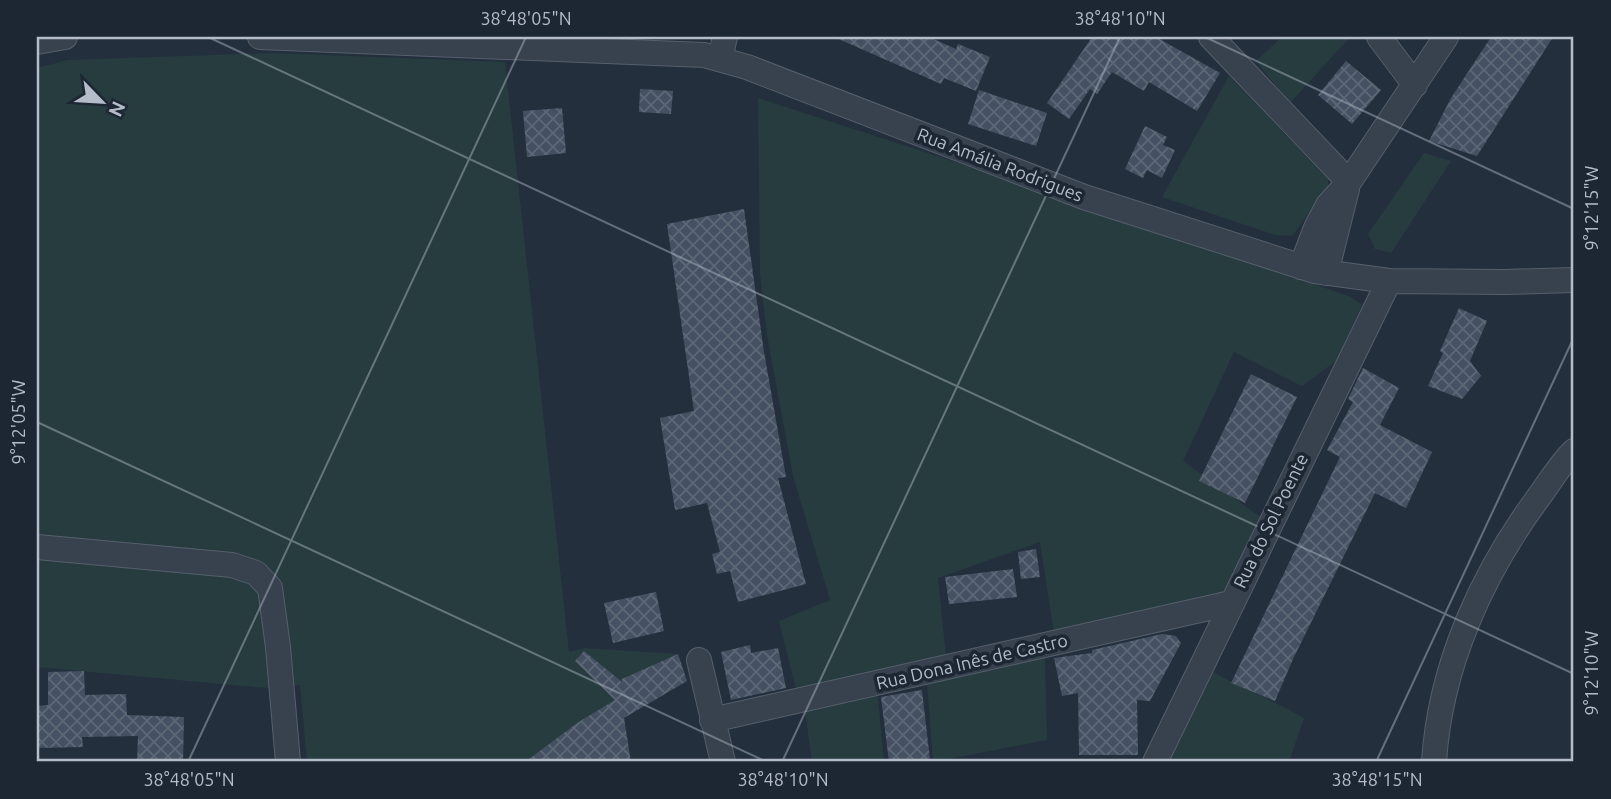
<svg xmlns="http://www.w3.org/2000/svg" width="1611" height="799" font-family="Ubuntu,sans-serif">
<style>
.grass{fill:#263c3f}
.building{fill:url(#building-cross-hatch)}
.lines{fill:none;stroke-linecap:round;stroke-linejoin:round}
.minor-casing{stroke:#565f6c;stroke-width:26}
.minor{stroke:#38414e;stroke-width:24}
.ticks{fill:none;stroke:#b4bcc9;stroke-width:2;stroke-opacity:0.45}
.labels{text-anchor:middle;stroke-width:7;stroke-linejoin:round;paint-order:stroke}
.street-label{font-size:18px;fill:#b4bcc9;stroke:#1d2633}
.neatline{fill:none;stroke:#b4bcc9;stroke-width:2.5}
.ticks-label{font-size:18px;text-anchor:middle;fill:#b4bcc9}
</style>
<defs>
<pattern id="building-cross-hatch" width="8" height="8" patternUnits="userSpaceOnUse" patternTransform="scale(1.75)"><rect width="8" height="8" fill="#455162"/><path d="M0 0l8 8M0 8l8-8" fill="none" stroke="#5d6877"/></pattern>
</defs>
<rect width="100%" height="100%" fill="#242f3e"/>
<!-- grass -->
<path class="grass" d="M1282 37H1350L1290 103 1256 61Z
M273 53 505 62 569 652 585 648 678 654 682 664 577 723 525 762H307L300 685 272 688 254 687 37 667V68L68 60Z
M1229 76 1328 179V188L1292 236 1275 235 1162 197Z
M758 98 1017 182 1280 272 1351 297 1362 305 1336 361 1302 386 1234 352 1183 461 1263 519 1226 595 1054 634 1040 542 938 578 946 656 796 689 779 621 830 600 793 476 767 335 760 274Z
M1424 153 1451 161 1391 253 1375 249 1368 234Z
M1045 655 1047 740 933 762 927 683Z
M1212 671C1241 689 1274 700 1304 718L1289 762H1167Z
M877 688 884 762H812L805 711Z"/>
<!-- building -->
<path class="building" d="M834 37H929L956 49 958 44 990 57 976 91 944 78 941 84Z
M1092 37H1156L1220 73 1197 111 1149 82 1144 91 1112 72 1097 94 1090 89 1069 119 1047 103Z
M1491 37H1553L1477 156 1429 141 1451 98Z
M1346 61 1381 90 1352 124 1318 95Z
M640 89 673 91 671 114 639 112Z
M979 90 1047 113 1036 146 968 124Z
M562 108 566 153 527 157 523 111Z
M1145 126 1167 137 1163 145 1175 150 1162 178 1147 170 1143 178 1125 169Z
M744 209 764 352 786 477 778 478 806 584 738 602 730 571 717 574 712 554 720 552 707 503 675 510 660 418 694 411 667 224Z
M1459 308 1487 321 1470 361 1481 376 1462 399 1428 386 1443 353 1440 351Z
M1363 368 1399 388 1380 425 1432 452 1406 508 1375 493 1293 659 1275 701 1231 683 1340 457 1327 450 1353 402 1348 399Z
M1251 374 1297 397 1245 503 1199 481Z
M1036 549 1040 577 1021 579 1018 552Z
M1013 569 1017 597 949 604 945 577Z
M656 592 664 631 613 643 604 603Z
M1162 634 1176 636 1181 643 1150 701 1137 700 1138 755H1079L1078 693 1062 696 1054 658 1092 653V650Z
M750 645 751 653 778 648 786 688 731 700 721 652Z
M584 651 622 682V679L678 654 687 681 624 718 631 762H525L577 723 615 700 575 661Z
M84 671 85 695 126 694 127 715 184 717 183 762H137L138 736 82 737 83 747 37 748V706L48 705V672Z
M922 690 930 760 889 762 881 697Z"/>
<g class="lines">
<defs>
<path id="minor" d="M260 37 704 55 747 67 1084 197 1315 271 1389 281 1504 282 1574 280
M1211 37 1349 182
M1379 37 1415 85
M37 42 65 37
M720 58 725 37
M1301 267 1316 228 1328 205 1349 182 1446 37
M1326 273 1347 189
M37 547 232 565 256 573 270 588 278 647 288 762
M699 660 723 762
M712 720 1231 603
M1155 762 1389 281
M1434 762C1440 666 1482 574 1538 498 1550 482 1560 464 1574 451"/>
</defs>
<!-- minor casing -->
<use href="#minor" class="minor-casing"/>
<!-- minor -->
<use href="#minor" class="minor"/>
</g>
<!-- ticks -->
<path class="ticks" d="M208 37 1574 674M1205 37 1574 209M37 422 767 762M188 762 526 37M782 762 1120 37M1376 762 1574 337"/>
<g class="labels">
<!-- street labels -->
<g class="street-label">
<text transform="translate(1000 165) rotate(21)" y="6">Rua Amália Rodrigues</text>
<text transform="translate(1271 521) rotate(-64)" y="6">Rua do Sol Poente</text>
<text transform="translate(972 662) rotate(-13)" y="6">Rua Dona Inês de Castro</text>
</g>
</g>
<!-- border -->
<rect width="1611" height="799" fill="none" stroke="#1d2633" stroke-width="77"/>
<!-- north arrow -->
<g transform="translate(102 102) rotate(115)" stroke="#1d2633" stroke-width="5" paint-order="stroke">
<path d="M0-5L12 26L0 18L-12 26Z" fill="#b4bcc9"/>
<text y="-10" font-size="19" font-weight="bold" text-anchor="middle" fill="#b4bcc9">N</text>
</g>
<rect x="38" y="38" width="1534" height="722" class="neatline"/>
<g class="ticks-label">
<text x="526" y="25">38°48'05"N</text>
<text x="1120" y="25">38°48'10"N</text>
<text transform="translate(1592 208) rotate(-90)" y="6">9°12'15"W</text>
<text transform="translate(19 422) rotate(-90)" y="6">9°12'05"W</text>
<text transform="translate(1592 673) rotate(-90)" y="6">9°12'10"W</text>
<text x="189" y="786">38°48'05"N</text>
<text x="783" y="786">38°48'10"N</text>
<text x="1377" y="786">38°48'15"N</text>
</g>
</svg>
